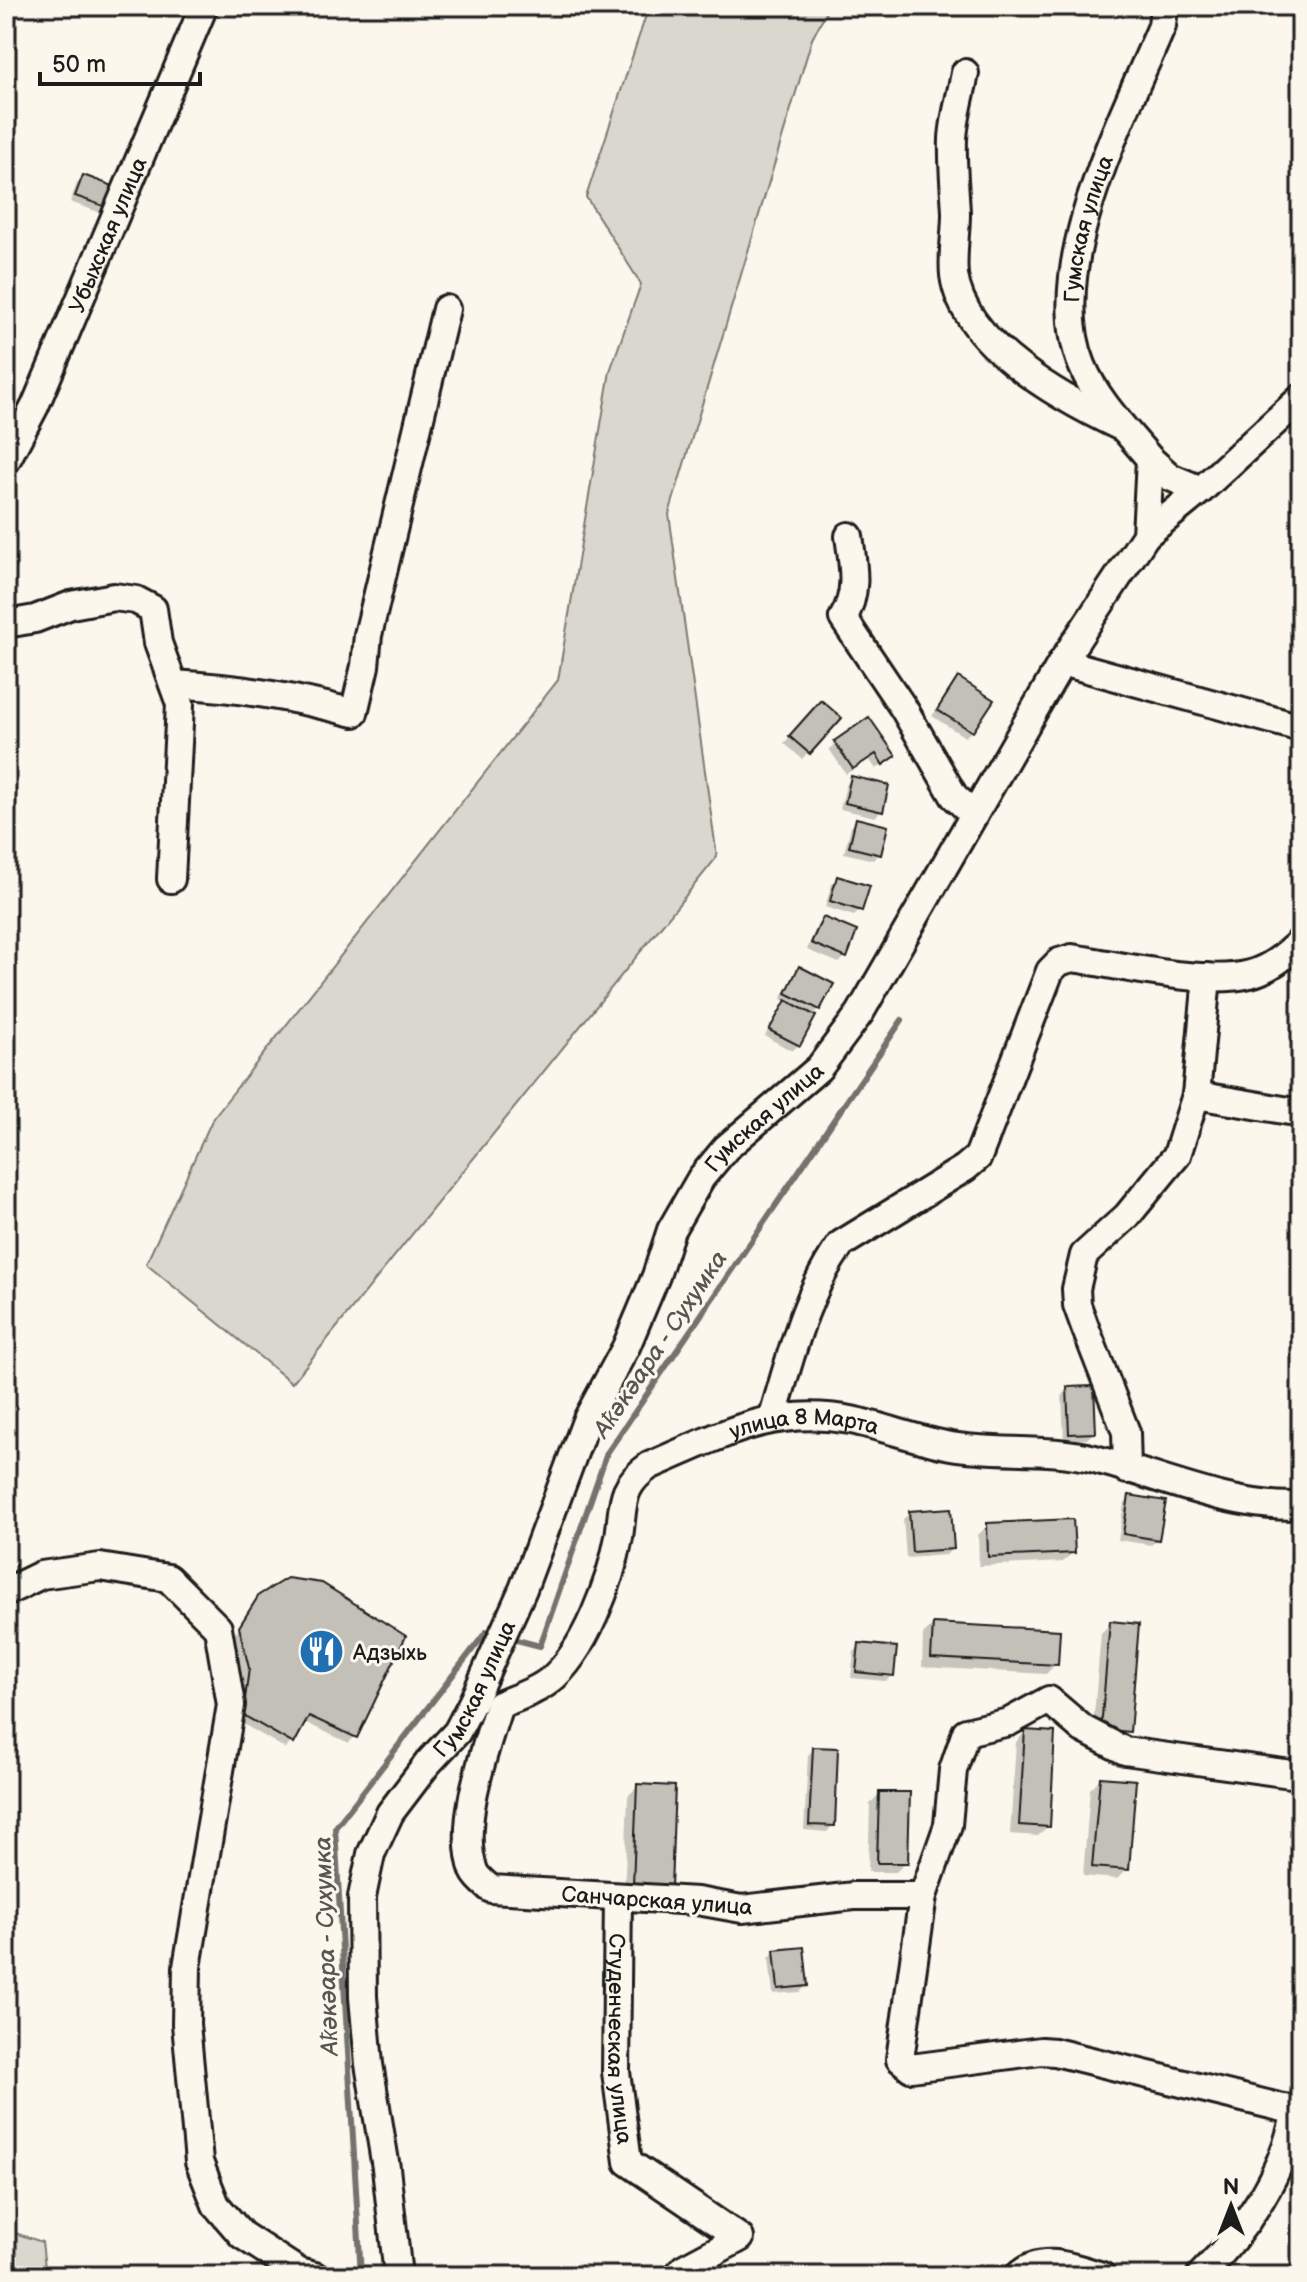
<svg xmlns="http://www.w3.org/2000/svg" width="1307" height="2282" font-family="'Balsamiq Sans',sans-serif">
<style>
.green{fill:#dad7ce;stroke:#7b7a75;stroke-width:2}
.shadow{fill:#0003}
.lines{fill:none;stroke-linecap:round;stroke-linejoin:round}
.stream{stroke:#74726e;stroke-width:6}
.building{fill:#c3c0b8;stroke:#1c1c1c;stroke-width:2}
.minor-casing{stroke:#1c1c1c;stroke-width:32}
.minor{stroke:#fbf7ec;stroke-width:26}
.labels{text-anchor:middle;stroke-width:6;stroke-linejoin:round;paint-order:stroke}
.street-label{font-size:22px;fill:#1c1c1c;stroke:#fbf7ec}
.poi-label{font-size:22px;fill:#1c1c1c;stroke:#fbf7ec;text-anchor:start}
.water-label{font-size:24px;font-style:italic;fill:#575653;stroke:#fbf7ec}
</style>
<rect width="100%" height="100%" fill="#fbf7ec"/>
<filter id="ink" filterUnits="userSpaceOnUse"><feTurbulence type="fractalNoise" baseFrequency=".0125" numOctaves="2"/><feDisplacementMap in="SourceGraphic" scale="16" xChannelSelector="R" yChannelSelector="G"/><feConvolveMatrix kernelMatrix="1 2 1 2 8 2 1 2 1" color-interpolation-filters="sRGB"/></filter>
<g filter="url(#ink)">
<!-- green -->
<path class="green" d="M649 6H829L812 39 669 514 717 857 292 1383 146 1264 213 1118 558 680 610 371 641 284 586 197Z
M6 2230 42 2242 46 2276H6Z"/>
<!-- shadow -->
<path class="shadow" d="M160 6H191L186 11Z
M83 177 107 207 101 213 70 202 77 183Z
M958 679 972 731 965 737 932 716Z
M821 703 839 719 802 759 784 743Z
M869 720 887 762 876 769 869 759 846 774 829 749Z
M852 778 881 811 875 817 840 809 846 785Z
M857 820 879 854 873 860 844 853 851 827Z
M838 878 860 910 854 916 825 907 832 884Z
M823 919 845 957 839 963 807 950 817 925Z
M800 969 819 1009 812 1016 799 1045 792 1051 765 1036 780 1009 786 1002 781 999 794 975Z
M1068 1389 1094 1432 1087 1439 1064 1440 1062 1395Z
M1130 1497 1157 1539 1151 1545 1118 1540 1124 1504Z
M910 1513 952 1549 946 1555 906 1558 903 1519Z
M988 1525 1072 1553 1063 1562 979 1566 978 1535Z
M260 1597 355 1736 349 1743 304 1722 286 1749 238 1721 243 1676 234 1635Z
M1111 1623 1128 1731 1118 1741 1092 1739 1101 1633Z
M933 1625 1056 1664 1046 1674 922 1667 923 1635Z
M860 1646 892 1675 886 1681 851 1678 854 1652Z
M1025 1732 1048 1826 1038 1836 1010 1834 1016 1742Z
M814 1749 833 1825 827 1832 804 1830 808 1755Z
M1100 1779 1127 1869 1117 1879 1083 1876 1090 1789Z
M638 1786 659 1896 624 1895 628 1796Z
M879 1794 906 1862 896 1872H868L870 1804Z
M775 1952 806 1986 800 1992 773 1994 769 1958Z"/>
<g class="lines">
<!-- stream -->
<path class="stream" d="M509 1638 540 1646 607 1453 902 1020
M361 2276 335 1828 486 1632 494 1634"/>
</g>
<!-- building -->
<path class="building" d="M83 175 116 187 109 208 75 196Z
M6 329 15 333 7 351 6 350Z
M958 677 994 700 973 732 937 710Z
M821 700 842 718 810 754 789 736Z
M869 717 896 756 883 765 876 754 853 769 834 741Z
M851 776 889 785 883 812 845 803Z
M856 818 888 826 881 855 849 847Z
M837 876 870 886 862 911 830 901Z
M823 917 857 931 847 958 811 943Z
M799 966 834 984 820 1010 786 993Z
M786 1000 816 1016 800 1046 769 1030Z
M1094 1386 1096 1433 1069 1434 1067 1387Z
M1129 1495 1166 1501 1159 1540 1123 1534Z
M951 1508 954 1549 912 1552 909 1511Z
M1073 1519 1075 1553 988 1557 987 1523Z
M287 1578 322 1583 406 1636 357 1738 309 1716 294 1744 243 1715 249 1668 239 1627 259 1595Z
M1110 1621 1139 1624 1130 1732 1101 1729Z
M933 1623 1060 1630 1058 1665 931 1658Z
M859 1643 897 1647 894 1676 856 1672Z
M1025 1730 1055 1732 1050 1827 1019 1825Z
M813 1747 838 1748 835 1826 809 1825Z
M1100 1777 1136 1780 1129 1870 1092 1867Z
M637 1784 675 1786 671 1887 633 1885Z
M879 1792H910L908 1863H877Z
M804 1947 808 1986 778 1989 774 1950Z"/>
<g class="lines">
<defs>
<g id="minor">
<path d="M965 73C961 95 954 118 953 139 952 164 955 189 956 213 956 233 952 255 954 275 963 345 1064 400 1121 427"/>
<path d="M1150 459 1170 477 1201 490"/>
<path id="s1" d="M6 461 35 406 204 6"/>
<path d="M1146 535 1201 490 1301 398"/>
<path d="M849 536C853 565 859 592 843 618L904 709 954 796 974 815"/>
<path d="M6 624 35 619 71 605 114 597 136 600 153 609 158 643 180 704 171 879"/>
<path d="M1062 662 1301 728"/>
<path d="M173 684C239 688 289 696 354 713L365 666 368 635 446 309"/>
<path d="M1196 1095 1301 1113"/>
<path d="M772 1419C790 1360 804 1295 841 1244L965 1168 978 1157 1050 971 1059 962 1072 958C1120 965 1205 986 1250 974 1270 969 1286 955 1301 941"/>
<path d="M1127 1470 1126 1432 1085 1327 1077 1305 1076 1289 1084 1255 1127 1216 1177 1155 1196 1095 1207 977"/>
<path d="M6 1592 41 1575 100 1567 168 1578 218 1628 231 1705 187 1967 186 2024 199 2162 216 2205 242 2235 299 2272 315 2276"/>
<path d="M1301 1770 1291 1774 1125 1751 1083 1729 1049 1700 1009 1722 966 1732 953 1770 948 1825 923 1896 900 2059 911 2068 1041 2051 1055 2052 1283 2108 1301 2110"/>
<path id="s2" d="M923 1896H854L742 1909 697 1901 491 1889C485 1884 477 1878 474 1871 457 1825 485 1750 499 1705 515 1698 535 1692 549 1681 585 1653 611 1580 619 1537 624 1504 619 1487 649 1466 720 1436 771 1405 851 1420 885 1427 917 1440 951 1446 999 1454 1048 1447 1095 1459 1164 1477 1229 1508 1301 1506"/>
<path id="s3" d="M618 1897 616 2072 628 2162 740 2238 684 2268 677 2276"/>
<path id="s4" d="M398 2276 386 2168 369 2064 363 1997 362 1897 371 1854 390 1813 428 1763 457 1732 473 1701 523 1589 586 1421 626 1347 656 1276 671 1230 701 1178 726 1148 819 1068 860 1013 1062 662 1146 535 1150 459C1126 430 1096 400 1082 365 1042 268 1124 116 1162 26L1164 6"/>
<path d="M1018 2276C1042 2253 1074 2268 1102 2276"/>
<path d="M1200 2276C1245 2232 1284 2173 1296 2110"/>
</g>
</defs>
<!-- minor casing -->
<use href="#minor" class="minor-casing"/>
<!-- minor -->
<use href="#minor" class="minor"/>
</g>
</g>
<!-- icons -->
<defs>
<symbol id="restaurant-disc" viewBox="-11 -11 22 22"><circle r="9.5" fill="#1f6fb2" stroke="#fbf7ec"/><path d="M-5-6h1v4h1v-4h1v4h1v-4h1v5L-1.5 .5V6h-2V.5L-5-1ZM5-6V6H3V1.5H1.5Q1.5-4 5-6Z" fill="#fff"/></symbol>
</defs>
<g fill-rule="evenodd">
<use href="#restaurant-disc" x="296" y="1626" width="51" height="51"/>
</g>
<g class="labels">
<!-- street labels -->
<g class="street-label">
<text dy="8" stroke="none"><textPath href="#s4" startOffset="2302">Гумская улица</textPath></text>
<text dy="8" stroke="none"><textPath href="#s1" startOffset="248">Убыхская улица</textPath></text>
<text dy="8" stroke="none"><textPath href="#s4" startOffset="1270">Гумская улица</textPath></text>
<text dy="8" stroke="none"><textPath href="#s2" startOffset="1092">улица 8 Марта</textPath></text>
<text dy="8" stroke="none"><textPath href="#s4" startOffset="622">Гумская улица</textPath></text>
<text transform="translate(657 1900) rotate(4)" y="8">Санчарская улица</text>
<text dy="8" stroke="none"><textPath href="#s3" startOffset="142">Студенческая улица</textPath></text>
</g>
<!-- poi labels -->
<g class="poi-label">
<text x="353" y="1660">Адзыхь</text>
</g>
<!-- water labels -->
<g class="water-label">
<text transform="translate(660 1344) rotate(-56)" y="8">Аҟәкәара - Сухумка</text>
<text transform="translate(326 1946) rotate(-92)" y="8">Аҟәкәара - Сухумка</text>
</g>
</g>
<!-- margin -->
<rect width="1307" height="2282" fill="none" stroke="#fbf7ec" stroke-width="32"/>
<rect x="16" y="16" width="1275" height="2250" fill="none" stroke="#1c1c1c" stroke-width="3" filter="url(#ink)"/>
<!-- north arrow -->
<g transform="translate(1231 2206)" stroke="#fbf7ec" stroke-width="6" paint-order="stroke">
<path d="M0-6L14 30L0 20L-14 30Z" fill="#1c1c1c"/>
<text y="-12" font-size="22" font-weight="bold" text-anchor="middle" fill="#1c1c1c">N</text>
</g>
<!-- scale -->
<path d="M40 72v12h160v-12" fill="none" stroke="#1c1c1c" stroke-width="4"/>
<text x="52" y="72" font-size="24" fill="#1c1c1c" stroke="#fbf7ec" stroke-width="6" paint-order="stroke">50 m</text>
</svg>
